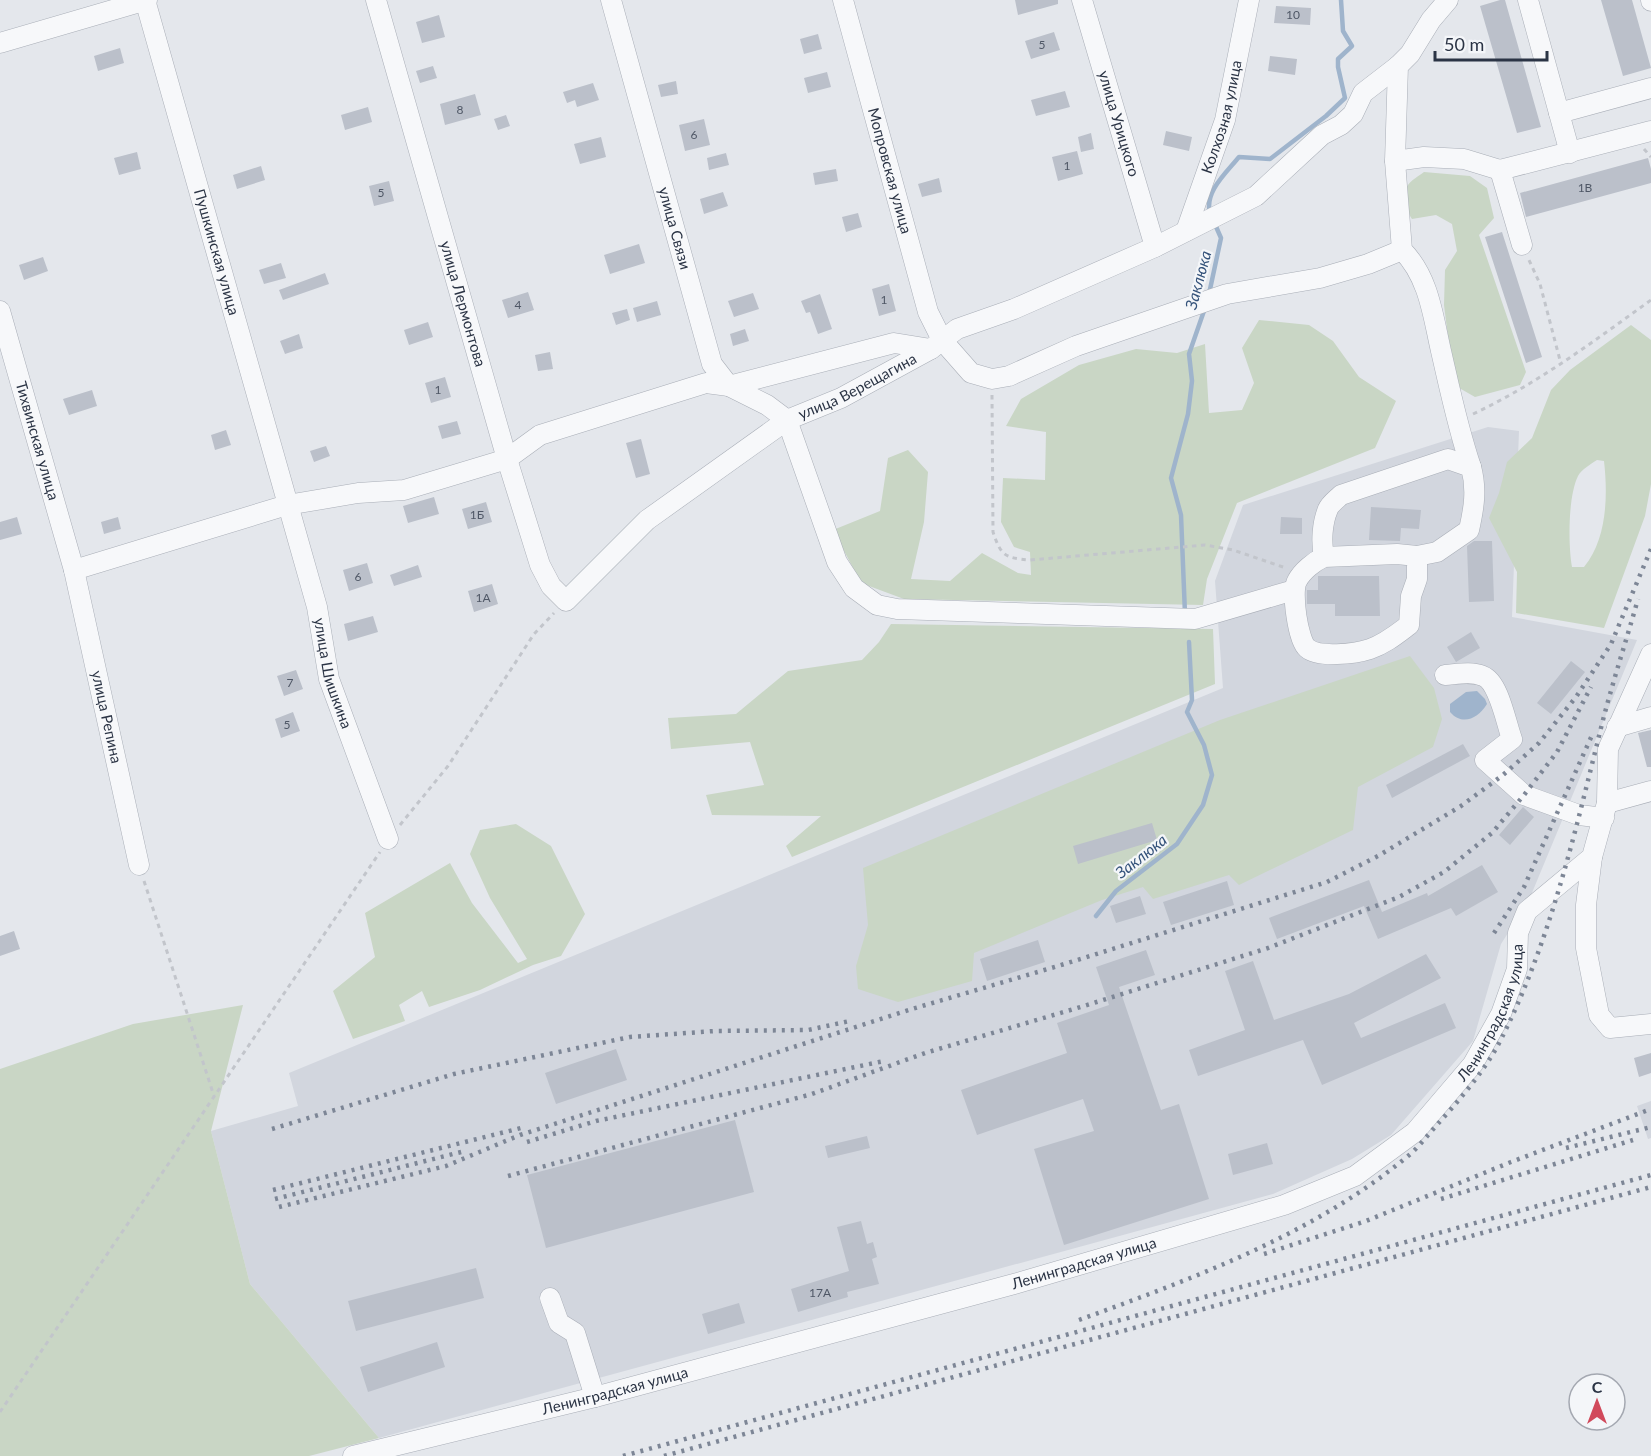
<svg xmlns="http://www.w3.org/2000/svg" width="1651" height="1456" font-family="Lato,sans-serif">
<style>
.built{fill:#d2d6de}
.green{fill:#c9d6c5;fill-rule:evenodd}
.water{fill:#9fb4cc}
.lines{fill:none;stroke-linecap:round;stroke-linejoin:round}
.stream{stroke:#9fb4cc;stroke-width:4.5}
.building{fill:#bbc0ca}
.minor-casing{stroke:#a9aeb7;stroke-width:21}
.path{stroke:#c2c5cb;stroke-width:3;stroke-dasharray:4.5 4.5;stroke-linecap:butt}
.minor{stroke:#f7f8fa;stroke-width:20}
.rail{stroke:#7d8696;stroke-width:4.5;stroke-dasharray:3 6;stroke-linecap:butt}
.labels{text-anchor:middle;stroke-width:4.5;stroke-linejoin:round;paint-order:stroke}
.number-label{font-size:12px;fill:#4f5766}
.street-label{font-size:15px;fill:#2b3445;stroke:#f4f6f9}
.water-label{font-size:16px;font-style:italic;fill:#34527a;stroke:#f4f6f9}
</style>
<rect width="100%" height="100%" fill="#e4e7ec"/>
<!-- built -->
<path class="built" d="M1488 427 1519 431 1512 617 1637 640 1529 900 1501 944 1473 1041 1391 1135 1352 1159 1273 1194 379 1438 250 1284 211 1131 298 1106 289 1073 1223 688 1215 581 1243 505Z
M1651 1101V1138L1648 1139 1637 1106Z"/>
<!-- green -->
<path class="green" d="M1424 172 1470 176 1487 188 1494 218 1479 235 1526 372 1520 385 1475 397 1454 385 1444 305 1445 270 1457 251 1452 224 1436 215 1412 219C1406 210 1401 196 1408 185 1411 180 1419 176 1424 172Z
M1259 320 1309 325 1333 341 1359 377 1396 401 1375 448 1237 503 1207 579 1203 605 904 599 861 583 833 530 880 511 888 458 908 450 928 472 924 522 911 579 950 581 982 553 1018 573 1031 575 1030 552 1014 547 1001 522 1003 478 1045 480 1046 432 1006 426 1021 399 1079 365 1136 349 1177 353 1205 344 1209 413 1242 410 1254 383 1242 348Z
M1631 325 1651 340V484L1645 516 1604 628 1516 613 1517 572 1489 518 1499 493 1507 462 1532 438 1551 390 1570 370ZM1597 460 1604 461C1608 496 1607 539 1584 567H1572C1568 545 1568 496 1578 476 1581 470 1591 464 1597 460Z
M891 624 1213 629 1215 684 792 857 786 846 821 816 712 815 706 795 764 785 750 742 671 749 668 718 736 714 788 671 862 660 879 642Z
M1410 656 1434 688 1442 719 1433 747 1358 787 1353 830 1239 885 1229 875 1153 899 1143 887 1102 900 974 953 972 981 898 1002 858 989 856 966 868 925 863 868 1220 720Z
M516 824 551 846 585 914 561 956 533 965 480 990 429 1007 422 991 399 1005 405 1021 353 1039 333 991 375 957 365 913 450 863 472 903 518 963 527 959 490 898 470 854 480 830Z
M243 1005 211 1131 250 1284 379 1438 309 1456H0V1069L133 1024Z"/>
<!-- water -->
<path class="water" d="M1477 691 1485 699 1487 704C1478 719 1462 726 1450 712V704L1466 692Z"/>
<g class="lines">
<!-- stream -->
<path class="stream" d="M1210 214C1204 192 1226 173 1239 157L1270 159 1326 116 1345 98 1338 67V59L1352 46 1343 31 1341 0
M1209 294 1221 238 1214 222
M1185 614 1181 515 1171 478 1188 414 1192 381 1189 354 1205 308
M1096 916 1116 891 1177 844 1203 805 1212 775 1204 745 1187 712 1192 700 1189 642"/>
</g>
<!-- building -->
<path class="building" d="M1015 0H1058V4L1018 15Z
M1500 0H1505L1541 127 1517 133 1480 6Z
M1601 0H1632L1651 68 1623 76Z
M1276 6 1311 8 1310 25 1274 23Z
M439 15 445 37 422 43 416 22Z
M1054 32 1060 50 1031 59 1025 41Z
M818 34 822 49 804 54 800 39Z
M120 48 124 63 98 71 94 56Z
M1270 56 1297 59 1295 75 1268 71Z
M433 66 437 78 420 83 416 71Z
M827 72 831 87 808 93 804 78Z
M676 81 678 94 661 97 658 85Z
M593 83 599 100 577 107 575 100 567 103 563 92Z
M1065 91 1070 107 1036 116 1031 100Z
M475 94 481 115 445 125 440 104Z
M368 107 372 122 345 130 341 115Z
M506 115 510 126 498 130 494 119Z
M704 119 710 145 685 151 679 125Z
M1166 131 1192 137 1189 151 1163 145Z
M1091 133 1094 149 1081 152 1078 137Z
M601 137 606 157 580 164 574 144Z
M1077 151 1083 174 1058 181 1052 157Z
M137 152 141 169 119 175 114 158Z
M726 153 729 165 709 170 707 158Z
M1648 158 1651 169V183L1526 217 1520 193Z
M261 166 265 180 237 189 233 175Z
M836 169 838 181 815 185 813 173Z
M939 178 942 192 922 197 918 184Z
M389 181 394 201 374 206 369 186Z
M723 192 728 206 704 214 700 199Z
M858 213 862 227 846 232 842 217Z
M1502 232 1542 357 1526 363 1485 237Z
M639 244 645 263 610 274 604 255Z
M43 257 48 271 24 280 19 265Z
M281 263 286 278 264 284 259 270Z
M325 273 329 284 283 300 279 290Z
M889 284 896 311 879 316 872 289Z
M528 292 534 310 508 318 502 300Z
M753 293 759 309 734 317 728 301Z
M820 294 832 329 818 334 810 312 806 313 801 301Z
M657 301 661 315 637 322 633 308Z
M627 309 630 320 616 325 612 313Z
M428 322 433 337 409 345 404 330Z
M745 329 749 341 733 346 730 334Z
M299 334 303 348 285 354 280 341Z
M550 352 553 369 538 371 535 355Z
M445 377 451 397 431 403 425 383Z
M92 390 97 406 69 415 63 399Z
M457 421 461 434 442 439 438 426Z
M226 430 231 445 215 450 211 435Z
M641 439 650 474 636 478 626 443Z
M326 446 330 456 314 462 310 451Z
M434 497 439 514 408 523 403 506Z
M486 502 492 522 468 529 462 509Z
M1371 507 1421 510 1419 529 1401 528 1400 541 1369 540Z
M17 517 22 534 0 540V522Z
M118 517 121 529 104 534 101 522Z
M1281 517 1302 518V534H1280Z
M1474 541H1492L1494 601 1469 602 1467 546Z
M367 563 373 583 349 591 343 570Z
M418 565 422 577 394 586 390 575Z
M1318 576H1379L1380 616H1335V604H1307V590H1318Z
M492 584 498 604 474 612 468 591Z
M373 616 378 632 348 641 344 624Z
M1471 632 1480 648 1456 662 1447 647Z
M1571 661 1585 672 1551 714 1537 703Z
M296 670 303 689 284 696 277 676Z
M293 712 300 731 281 738 275 719Z
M1651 730V767H1647L1638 733Z
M1463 744 1470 756 1392 798 1386 785Z
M1523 807 1534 817 1510 845 1499 835Z
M1152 823 1157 840 1078 864 1073 846Z
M1482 865 1498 892 1456 916 1451 908 1378 939 1364 906 1277 939 1269 918 1369 880 1382 912 1427 893 1428 896Z
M1227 881 1234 905 1171 925 1163 902Z
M1140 896 1146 914 1116 923 1110 906Z
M14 931 20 949 0 956V936Z
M1038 940 1045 962 987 981 980 959Z
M1146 950 1155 975 1119 987 1161 1110 1179 1104 1209 1199 1064 1245 1034 1149 1094 1131 1083 1099 977 1135 961 1090 1067 1053 1057 1023 1109 1005 1096 967Z
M1426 954 1441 978 1354 1023 1361 1038 1445 1003 1456 1028 1322 1085 1303 1040 1198 1076 1189 1050 1245 1030 1225 971 1253 961 1274 1020 1349 994Z
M616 1049 627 1080 556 1104 545 1073Z
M1651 1053V1073L1639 1077 1634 1058Z
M735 1120 754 1192 546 1248 527 1175Z
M867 1136 870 1148 828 1158 825 1146Z
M1267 1143 1273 1164 1233 1175 1228 1154Z
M861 1221 867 1244 873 1242 877 1257 872 1259 879 1284 847 1292 848 1297 798 1312 791 1289 849 1271 837 1227Z
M476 1268 484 1298 356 1331 348 1301Z
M739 1303 745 1323 708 1334 702 1314Z
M437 1342 445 1367 368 1392 360 1367Z"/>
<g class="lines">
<defs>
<g id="minor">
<path id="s1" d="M145 0 317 607 329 679 388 839"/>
<path id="s2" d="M376 0 507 459 540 565 551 586 566 601 647 520 787 420 841 398 931 349 957 329 1014 309 1155 247 1256 196 1322 135 1341 125 1353 114 1363 93 1398 66"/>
<path id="s3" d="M611 0 712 364 729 386 767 405 787 420 837 562 854 588 877 605 897 609 1195 619 1294 590"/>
<path id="s4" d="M843 0 928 312 942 340 971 373 992 379 1009 376 1076 346 1227 294 1320 278 1368 264 1402 250"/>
<path id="s5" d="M1082 0 1155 247"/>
<path d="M1448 0 1431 20 1410 54 1398 66 1395 161 1402 250C1429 277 1433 316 1441 351 1450 390 1458 429 1471 467"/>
<path d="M1528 0 1570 153"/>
<path d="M1651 0V1"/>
<path d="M0 43 147 0"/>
<path d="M1559 113 1651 88"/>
<path d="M1395 161 1424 157 1464 159 1500 170"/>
<path id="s6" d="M1186 231 1225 120 1249 0"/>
<path d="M1522 245 1500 170 1651 131"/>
<path id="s7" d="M0 311 74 570 139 865"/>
<path d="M1397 554 1417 556V579L1411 596 1409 625C1397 634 1385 644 1370 649 1355 654 1318 658 1307 648 1298 640 1291 592 1297 581 1302 571 1315 561 1324 557Z"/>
<path d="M1324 557C1321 542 1322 523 1328 509 1330 504 1337 499 1341 495L1448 459 1471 467C1477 489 1474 508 1469 530L1437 552 1417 556"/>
<path d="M74 570 287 505 358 493 404 490 507 459 540 435 706 383 729 386 894 343 931 349"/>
<path d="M1445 675C1458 674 1471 671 1483 676 1499 682 1506 723 1512 739L1485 760 1524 795 1579 815 1604 818"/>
<path d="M1617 727 1651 717"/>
<path d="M1607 803 1651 791"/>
<path d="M1592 857 1586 905V948L1599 1015 1610 1028 1651 1024"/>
<path d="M550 1298 559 1323 575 1333 595 1397"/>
<path id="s8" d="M353 1456 595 1397 1014 1284 1284 1205 1355 1176 1415 1132 1473 1064 1501 1014 1517 969 1518 933 1527 911 1592 857 1607 803 1608 749 1651 654"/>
</g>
</defs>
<!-- minor casing -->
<use href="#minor" class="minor-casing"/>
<!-- path -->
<path class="path" d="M1644 149 1651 157
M1529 260 1540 284 1561 364
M992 395 993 532C1001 556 1005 558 1030 560L1205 545 1233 550 1286 568
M1473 414C1537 384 1594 341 1651 300
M400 825 448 766 534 634 554 613
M144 881 214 1096
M0 1412 380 852"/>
<!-- minor -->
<use href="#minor" class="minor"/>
<!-- rail -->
<path class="rail" d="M1494 933 1524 887 1593 733
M272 1129 454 1074 630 1037 715 1031 808 1030 850 1021
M527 1142 596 1121 884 1061
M1566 1148 1651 1127
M508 1176 812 1094 925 1053 1084 1006 1268 948 1399 897 1444 872 1492 833 1524 795 1557 752 1591 687
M273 1190 521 1128
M275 1199 465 1151
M1441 1199 1633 1140
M279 1207 446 1166 520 1135 912 1009 1058 966 1327 882 1378 856 1461 806 1503 775 1539 743 1576 697 1611 644 1651 549
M1264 1254 1366 1221 1511 1162 1651 1109
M1079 1320C1194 1278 1313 1235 1408 1156 1418 1148 1426 1137 1435 1127 1456 1104 1483 1073 1498 1045 1548 949 1573 841 1599 736 1610 690 1625 645 1638 599
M623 1456 1651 1175
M664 1456 1651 1187"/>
</g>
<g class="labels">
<!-- number labels -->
<g class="number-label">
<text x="1293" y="19">10</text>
<text x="1042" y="49">5</text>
<text x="460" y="114">8</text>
<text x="694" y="139">6</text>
<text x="1067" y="170">1</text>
<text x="1585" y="192">1В</text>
<text x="381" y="197">5</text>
<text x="884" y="304">1</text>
<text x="518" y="309">4</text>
<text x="438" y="394">1</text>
<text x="477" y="519">1Б</text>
<text x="358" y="581">6</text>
<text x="483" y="602">1А</text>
<text x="290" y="687">7</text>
<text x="287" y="729">5</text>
<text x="820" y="1297">17А</text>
</g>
<!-- street labels -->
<g class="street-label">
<text dy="5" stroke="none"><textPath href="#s6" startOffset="120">Колхозная улица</textPath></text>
<text dy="5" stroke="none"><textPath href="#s5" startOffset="129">улица Урицкого</textPath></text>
<text dy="5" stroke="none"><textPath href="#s4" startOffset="177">Мопровская улица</textPath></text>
<text dy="5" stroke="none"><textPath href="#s3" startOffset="237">улица Связи</textPath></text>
<text dy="5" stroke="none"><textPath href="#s1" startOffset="262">Пушкинская улица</textPath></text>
<text dy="5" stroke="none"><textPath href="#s2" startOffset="316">улица Лермонтова</textPath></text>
<text dy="5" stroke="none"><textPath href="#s2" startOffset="998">улица Верещагина</textPath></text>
<text dy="5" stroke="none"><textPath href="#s7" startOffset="135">Тихвинская улица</textPath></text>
<text dy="5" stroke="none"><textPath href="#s1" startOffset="699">улица Шишкина</textPath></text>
<text dy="5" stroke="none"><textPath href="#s7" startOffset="420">улица Репина</textPath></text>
<text dy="5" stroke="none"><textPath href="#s8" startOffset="1260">Ленинградская улица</textPath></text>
<text dy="5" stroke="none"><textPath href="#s8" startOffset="756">Ленинградская улица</textPath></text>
<text dy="5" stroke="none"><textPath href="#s8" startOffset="270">Ленинградская улица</textPath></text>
</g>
<!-- water labels -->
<g class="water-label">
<text transform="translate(1198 280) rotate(-75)" y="6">Заклюка</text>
<text transform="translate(1141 856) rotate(-38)" y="6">Заклюка</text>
</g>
</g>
<!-- north arrow -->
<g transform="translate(1597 1402)"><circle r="28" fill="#f4f6f9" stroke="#a4a8b1" stroke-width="1.5"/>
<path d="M0-4.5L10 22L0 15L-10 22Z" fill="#d1495b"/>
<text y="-9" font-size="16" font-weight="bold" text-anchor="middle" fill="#2b3445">С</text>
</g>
<!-- scale -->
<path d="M1435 51v9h112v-9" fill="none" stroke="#2b3445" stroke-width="3"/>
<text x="1444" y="51" font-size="18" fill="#2b3445" stroke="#f4f6f9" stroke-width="4.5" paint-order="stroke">50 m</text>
</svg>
